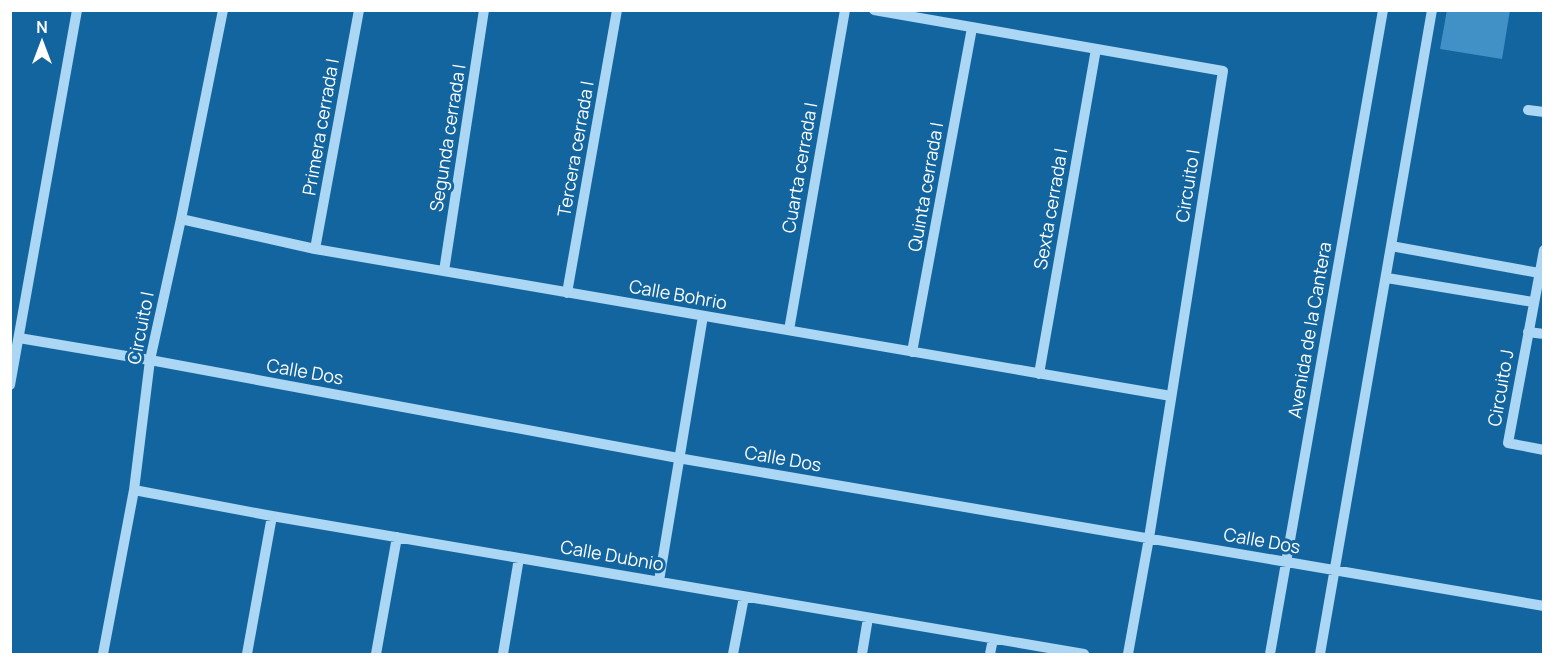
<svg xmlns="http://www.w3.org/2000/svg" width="1554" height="665" font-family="Manrope,sans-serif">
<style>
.building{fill:#4191c7}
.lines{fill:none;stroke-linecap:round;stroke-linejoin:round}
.minor{stroke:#abd7f4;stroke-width:10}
.labels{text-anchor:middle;stroke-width:6;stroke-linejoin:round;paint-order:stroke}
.street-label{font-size:18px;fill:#fff;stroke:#13659f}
</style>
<rect width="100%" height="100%" fill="#13659f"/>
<!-- building -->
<path class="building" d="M1447 10H1510L1502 59 1440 49Z"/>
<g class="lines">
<!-- minor -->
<path class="minor" d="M874 10 1223 71 1149 538 1128 654
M1528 110 1544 112
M181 219 315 249 1171 396
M1391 246 1539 273
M315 249 359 10
M1544 250 1508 443 1544 450
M444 271 484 10
M1387 278 1533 302
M567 293 617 10
M789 330 845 10
M1528 332 1544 334
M19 338 150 360 678 458 1544 606
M912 352 972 28
M1039 374 1096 49
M10 385 77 10
M134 490 272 516 1084 654
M659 581 703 316
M103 654 134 490 150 360 181 219 223 10
M247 654 272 516
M376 654 397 537
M503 654 519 558
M733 654 744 597
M862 654 868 618
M990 654 993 639
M1270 654 1383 10
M1320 654 1432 10"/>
</g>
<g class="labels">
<!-- street labels -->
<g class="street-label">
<text transform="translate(321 127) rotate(-80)" y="6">Primera cerrada I</text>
<text transform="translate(448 138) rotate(-81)" y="6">Segunda cerrada I</text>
<text transform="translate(576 149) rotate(-80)" y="6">Tercera cerrada I</text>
<text transform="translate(800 168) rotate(-80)" y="6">Cuarta cerrada I</text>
<text transform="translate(1188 186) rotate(-81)" y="6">Circuito I</text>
<text transform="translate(926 187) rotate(-80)" y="6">Quinta cerrada I</text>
<text transform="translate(1051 209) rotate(-80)" y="6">Sexta cerrada I</text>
<text transform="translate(678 295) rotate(10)" y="6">Calle Bohrio</text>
<text transform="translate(141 328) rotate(-79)" y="6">Circuito I</text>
<text transform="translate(1310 330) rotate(-80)" y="6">Avenida de la Cantera</text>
<text transform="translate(305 372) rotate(10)" y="6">Calle Dos</text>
<text transform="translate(1501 388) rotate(-80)" y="6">Circuito J</text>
<text transform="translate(783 459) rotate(10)" y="6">Calle Dos</text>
<text transform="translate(1262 541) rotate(10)" y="6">Calle Dos</text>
<text transform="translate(612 556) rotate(10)" y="6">Calle Dubnio</text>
</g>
</g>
<!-- border -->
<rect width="1554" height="665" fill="none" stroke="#ffffff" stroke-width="24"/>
<!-- north arrow -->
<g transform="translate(42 42)" stroke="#13659f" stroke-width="4.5" paint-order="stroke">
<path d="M0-4.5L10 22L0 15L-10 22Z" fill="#ffffff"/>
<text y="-9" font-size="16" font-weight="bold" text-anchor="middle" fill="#ffffff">N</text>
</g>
</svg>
